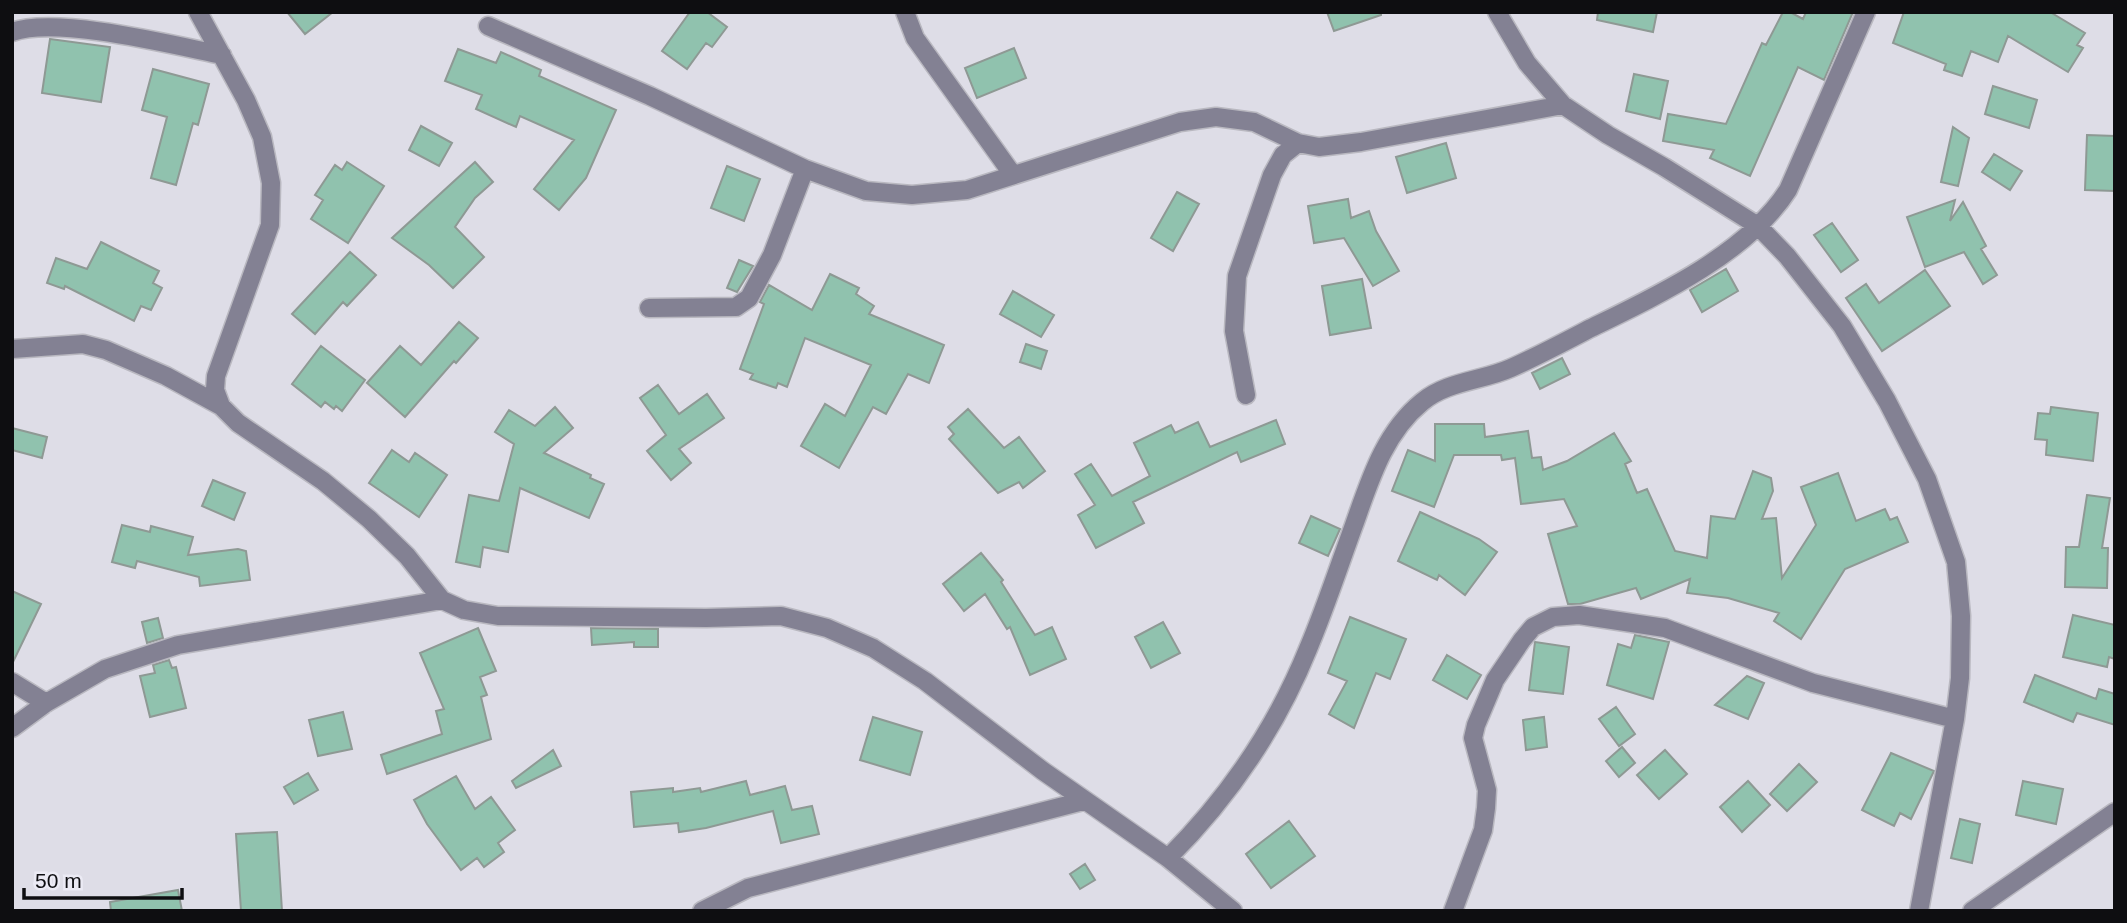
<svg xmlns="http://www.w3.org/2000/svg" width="2127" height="923" font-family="Arial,sans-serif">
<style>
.building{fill:#90c2ae;stroke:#8e9994;stroke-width:2}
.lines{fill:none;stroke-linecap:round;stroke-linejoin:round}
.minor-casing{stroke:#b9b8c0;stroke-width:21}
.minor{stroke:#838193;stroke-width:18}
</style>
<rect width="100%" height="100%" fill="#dedde7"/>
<!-- building -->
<path class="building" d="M287 12H333L305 34Z
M690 12H707L727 27 712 47 706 43 687 69 662 51Z
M1327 12H1381V15L1334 31Z
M1598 12H1657L1653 32 1597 20Z
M1783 12H1790L1803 19 1806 12H1853L1824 80 1798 67 1750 176 1710 158 1714 150 1663 141 1668 114 1726 124 1762 43 1766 45Z
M1904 12H2050L2085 33 2077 45 2083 48 2068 72 2008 36 1998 62 1971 51 1962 76 1944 70 1946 64 1893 43Z
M50 39 110 47 101 102 42 93Z
M1014 48 1026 78 977 98 965 68Z
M458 49 496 63 501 52 541 70 539 76 616 110 586 178 559 210 534 189 574 140 520 116 516 127 476 109 482 95 445 81Z
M153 69 209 84 198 125 193 123 176 185 151 178 167 117 142 110Z
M1634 74 1668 81 1660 119 1626 111Z
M1993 86 2037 100 2029 128 1985 114Z
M421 126 452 143 439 166 409 150Z
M1953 127 1969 138 1958 186 1941 182Z
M2087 135 2115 136V191L2085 190Z
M1446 143 1456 178 1407 193 1396 157Z
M1994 154 2022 171 2010 190 1982 172Z
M347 162 384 186 348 243 311 219 323 200 315 195 335 165 342 170Z
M475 162 493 182 475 198 455 227 484 257 453 288 429 265 392 238Z
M727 166 760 179 744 221 711 208Z
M1177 192 1199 204 1173 251 1151 238Z
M1348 199 1351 218 1369 211 1376 231 1399 271 1373 286 1344 238 1314 243 1308 206Z
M1955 200 1950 221 1963 202 1986 246 1981 249 1997 275 1983 284 1964 252 1925 267 1907 217Z
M1832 223 1858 260 1841 272 1814 235Z
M101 242 159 271 153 283 162 288 151 310 141 306 134 321 65 286 64 289 47 283 56 258 87 269Z
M350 252 376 275 347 306 343 302 315 334 292 314Z
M739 260 753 266 737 292 727 288Z
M1726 269 1738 291 1702 312 1690 290Z
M1925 270 1950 306 1882 351 1846 298 1866 284 1879 303Z
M830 274 859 288 856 294 874 306 869 314 944 345 929 383 908 374 886 414 873 407 839 468 801 446 825 404 845 416 871 365 805 338 787 387 778 383 776 388 750 379 753 374 740 369 764 304 760 302 769 285 812 310Z
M1362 279 1371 328 1330 335 1322 286Z
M1013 291 1054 315 1041 337 1000 314Z
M459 322 478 338 456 363 454 361 405 417 367 383 400 346 421 365Z
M1026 344 1047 351 1041 369 1020 362Z
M321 346 365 380 342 411 336 406 334 409 325 402 321 407 292 384Z
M1562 358 1570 374 1540 389 1532 373Z
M658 385 679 414 707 394 724 418 679 449 691 463 671 480 647 451 666 435 640 398Z
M555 407 573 428 544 453 591 475 590 478 604 484 589 518 520 488 508 552 483 547 480 567 456 562 469 495 499 501 514 444 495 432 509 410 535 426Z
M2051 407 2098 413 2093 461 2046 455 2047 440 2035 439 2038 413 2050 414Z
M968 409 1004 448 1019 437 1045 471 1023 488 1019 482 998 493 949 439 954 434 948 427Z
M1276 420 1285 444 1241 462 1237 452 1133 502 1144 523 1096 548 1078 515 1095 505 1075 474 1091 464 1112 496 1150 476 1134 443 1171 425 1175 433 1198 422 1210 447Z
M1435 424H1484L1485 437 1528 431 1532 458 1541 457 1543 470 1567 461 1614 433 1631 461 1625 464 1637 493 1647 489 1675 551 1707 558 1711 516 1735 519 1753 471 1771 478 1773 491 1762 519 1776 518 1782 578 1816 525 1801 487 1838 473 1856 521 1885 509 1890 520 1897 517 1908 542 1845 569 1801 639 1774 621 1779 613 1728 598 1687 593 1690 579 1641 599 1636 588 1580 604H1568L1548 534 1577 526 1564 499 1521 504 1515 458 1502 460 1501 455H1454L1434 507 1392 491 1408 450 1435 461Z
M12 428 47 437 42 458 12 450Z
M392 450 409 462 415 453 447 475 419 517 369 483Z
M213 480 245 493 234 520 202 506Z
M2087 495 2110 498 2102 548H2108L2107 588 2065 587 2066 547H2079Z
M1420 512 1479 539 1497 552 1465 595 1439 575 1437 580 1398 561Z
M1311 516 1340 529 1328 556 1299 543Z
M122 525 150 532 151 526 193 537 188 555 238 549 246 551 250 580 200 586 199 577 137 561 135 568 112 562Z
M981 553 1003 580 1001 582 1035 635 1052 627 1066 659 1030 675 1010 627 1007 629 985 594 964 611 943 584Z
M12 591 41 604 12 664Z
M2073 615 2115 625V659L2109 657 2107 667 2063 657Z
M1350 617 1406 639 1390 679 1376 673 1354 728 1329 714 1347 681 1328 673Z
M158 618 163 638 147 643 142 622Z
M1163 622 1180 653 1151 668 1135 637Z
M478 628 496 671 480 677 487 695 481 697 491 739 387 774 381 755 442 734 436 711 444 709 420 653Z
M591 628 658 629V647H634V642L592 645Z
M1635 635 1669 642 1653 699 1607 685 1618 644 1631 648Z
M1535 642 1569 647 1563 694 1529 690Z
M1447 655 1481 675 1467 699 1433 680Z
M169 660 172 668 176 667 186 708 150 717 140 676 155 673 153 665Z
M2035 675 2096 699 2099 689 2115 694V725L2077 713 2073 722 2024 702Z
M1747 676 1764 683 1748 719 1715 705Z
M1616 707 1635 734 1619 746 1599 719Z
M343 712 352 749 318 756 309 720Z
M873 717 922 732 910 775 860 760Z
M1544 717 1547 747 1526 750 1523 720Z
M1622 747 1635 763 1619 777 1606 761Z
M553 750 561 766 516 788 512 781Z
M1665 750 1687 774 1659 799 1637 775Z
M1891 753 1934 771 1911 819 1900 813 1894 826 1862 810Z
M1799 764 1817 782 1787 811 1770 794Z
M308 773 318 790 294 804 284 787Z
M456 776 475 809 491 797 515 830 498 843 504 852 484 867 477 858 461 870 427 824 414 800Z
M746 781 750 795 785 786 792 810 812 806 819 834 781 843 773 811 706 828 679 832 678 823 634 827 631 792 673 788V792L700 788 701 792Z
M1748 781 1770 805 1742 832 1720 807Z
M2023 781 2063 789 2056 824 2016 815Z
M1960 819 1980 824 1972 863 1951 858Z
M1289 821 1315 856 1271 888 1246 854Z
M277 832 282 911H241L236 834Z
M1085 864 1095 880 1080 889 1070 874Z
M178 890 182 911H111L110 902Z"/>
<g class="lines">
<defs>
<path id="minor" d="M198 12 246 100 262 137 271 183 270 225 216 376 215 390 221 406 238 423 323 481 369 519 407 556 442 600 464 610 498 616 706 618 781 616 827 628 873 648 925 681 1043 771 1168 858 1233 911
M905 12 915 38 1013 175
M1497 12 1527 63 1563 105 1608 135 1664 167 1758 226 1787 256 1842 326 1887 401 1927 479 1956 562 1961 616 1960 678 1955 719 1919 911
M488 26 650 96 805 169 866 191 912 195 967 190 1180 122 1216 117 1254 122 1298 143 1319 147 1361 142 1563 105
M12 32C57 16 173 45 222 55
M649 308 736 307 749 298 772 255 805 169
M12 349 83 344 106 350 166 376 221 406
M1246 395 1234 331 1237 276 1272 175 1283 155 1298 143
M12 682 46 703
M12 728 46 703 105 669 178 645 442 600
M1168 858C1228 798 1276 728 1308 649 1325 609 1339 566 1354 525 1370 480 1384 433 1422 402 1447 381 1482 381 1511 368 1538 356 1564 342 1591 328 1657 296 1748 253 1788 190L1866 12
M702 911 748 888 1083 801
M1453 911 1483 830 1486 808 1487 790 1473 738 1476 725 1495 680 1522 640 1533 627 1553 617 1579 615 1665 628 1813 683 1955 719
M1972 911 2115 812"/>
</defs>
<!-- minor casing -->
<use href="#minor" class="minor-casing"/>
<!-- minor -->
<use href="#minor" class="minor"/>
</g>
<!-- border -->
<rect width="2127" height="923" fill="none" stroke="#0e0e11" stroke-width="28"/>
<!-- scale -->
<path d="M24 888v10h158v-10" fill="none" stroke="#0e0e11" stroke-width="3.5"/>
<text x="35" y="888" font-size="21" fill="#0e0e11" stroke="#ebeaf4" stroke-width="5" paint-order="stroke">50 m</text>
</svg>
